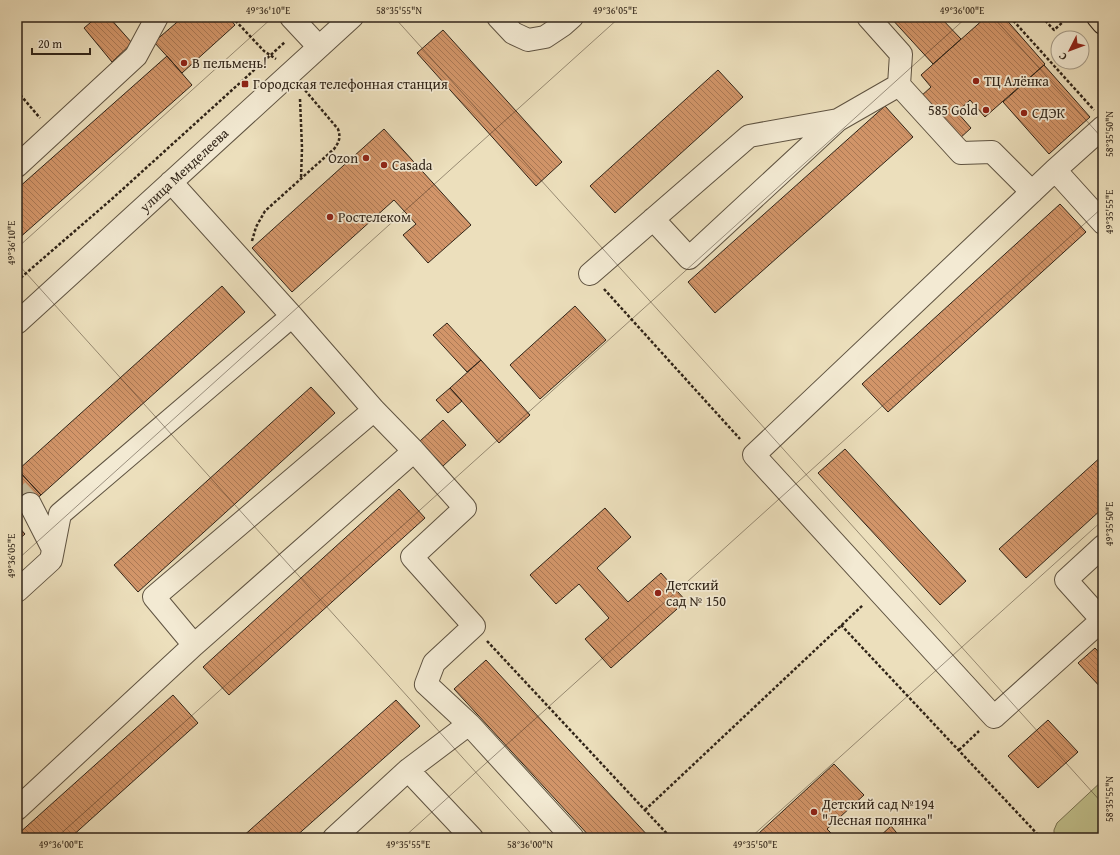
<svg xmlns="http://www.w3.org/2000/svg" width="1120" height="855" font-family="'Gentium Book Plus',serif">
<style>
.park{fill:#c0bf8b;stroke:#787252}
.building{fill:url(#building-back-hatch);stroke:#302418}
.lines{fill:none;stroke-linecap:round;stroke-linejoin:round}
.minor-tunnel{stroke:#c6ba9b;stroke-width:22;stroke-dasharray:22 11;stroke-linecap:butt}
.minor-casing{stroke:#5f5341;stroke-width:24}
.major-casing{stroke:#302418;stroke-width:24}
.path{stroke:#302418;stroke-width:2.5;stroke-dasharray:3 2;stroke-linecap:butt}
.minor{stroke:#f3ead3;stroke-width:22}
.major{stroke:#ecdfbc;stroke-width:22}
.ticks{fill:none;stroke:#302418;stroke-width:1;stroke-opacity:0.45}
.poi-dot{fill:#8f2418;stroke:#f3ead3;stroke-width:1.5}
.labels{text-anchor:middle;stroke-width:3.5;stroke-linejoin:round;paint-order:stroke}
.poi-label{font-size:14px;fill:#302418;stroke:#f3ead3;text-anchor:start}
.street-label{font-size:14px;fill:#302418;stroke:#f3ead3}
.neatline{fill:none;stroke:#302418;stroke-width:1.5}
.ticks-label{font-size:10px;text-anchor:middle;fill:#302418}
</style>
<defs>
<pattern id="building-back-hatch" width="6" height="6" patternUnits="userSpaceOnUse"><rect width="6" height="6" fill="#d29569"/><path d="M-1 5l2 2M0 0l6 6M5-1l2 2" fill="none" stroke="#ab7955"/></pattern>
</defs>
<rect width="100%" height="100%" fill="#ecdfbc"/>
<filter id="stains"><feTurbulence type="fractalNoise" baseFrequency=".005" numOctaves="4"/><feColorMatrix values="0 0 0 0 .2 0 0 0 0 .09 0 0 0 0 .02 0 0 0 .5 -.17"/></filter>
<radialGradient id="worn" r=".72"><stop offset=".6" stop-color="#630" stop-opacity="0"/><stop offset="1" stop-color="#630" stop-opacity=".3"/></radialGradient>
<!-- park -->
<path class="park" d="M1103 780V838H1054V830L1057 823Z"/>
<!-- building -->
<path class="building" d="M97 17H109L132 43 112 62 84 28Z
M183 17H228L235 25 182 73 154 42Z
M890 17H940L961 39 933 64Z
M986 17H1004L1045 64 985 117 970 100 957 112 971 128 958 140 920 97 931 87 921 75Z
M443 30 562 162 536 186 417 53Z
M167 56 192 85 17 240V189Z
M1044 65 1090 117 1049 154 1003 102Z
M718 70 743 97 615 213 590 186Z
M885 106 913 137 715 313 688 282Z
M384 129 471 225 428 263 403 235 416 224 394 200 292 292 252 248Z
M1060 204 1086 232 888 412 862 384Z
M222 286 245 312 41 495 18 470Z
M575 306 606 340 540 399 510 365Z
M447 323 481 360 467 372 433 335Z
M481 360 530 415 499 443 450 388Z
M311 387 335 413 138 592 114 565Z
M450 388 462 401 448 413 436 400Z
M443 420 466 445 443 466 420 441Z
M845 449 966 581 940 605 818 473Z
M1103 455V508L1026 578 999 549Z
M17 469 41 495 17 516Z
M399 489 425 518 229 695 203 667Z
M605 508 631 537 597 568 628 602 661 573 686 601 611 668 585 639 609 618 579 584 556 604 530 575Z
M17 525 25 534 17 541Z
M1095 648 1103 657V690L1078 663Z
M486 660 650 838H591L454 689Z
M173 695 198 723 70 838H17V835Z
M396 700 420 726 294 838H241Z
M1048 720 1078 752 1038 788 1008 756Z
M834 764 864 795 827 829 836 838H761L758 834Z
M891 826 901 838H878Z"/>
<g class="lines">
<!-- minor-tunnel -->
<path class="minor-tunnel" d="M17 490 30 504"/>
<defs>
<path id="minor" d="M291 17 319 47
M498 17 513 33 528 40 545 37 563 25 572 17
M868 17 901 54 899 85
M1103 127 1055 170 754 455 994 717 1103 619
M17 166 136 56 157 17
M1055 170 1103 223
M171 182 292 316 374 410 414 451 465 508 412 557 474 626 434 663 426 684 469 724 573 838
M653 219 689 258 838 120 899 85 961 153 992 152 1032 192
M590 274 749 136 838 120
M17 323 352 17
M30 504 53 549
M17 591 51 560 60 514 292 316
M1102 620 1066 580 1103 546
M194 645 154 597 374 410
M408 770 472 838
M17 809 194 645 414 451
M334 838 408 770 469 724"/>
<path id="major" d="M1098 17 1103 23"/>
</defs>
<!-- minor casing -->
<use href="#minor" class="minor-casing"/>
<!-- major casing -->
<use href="#major" class="major-casing"/>
<!-- path -->
<path class="path" d="M232 17 264 51 276 59
M1010 17 1094 110
M1042 17 1054 30 1063 22
M17 91 40 118
M300 99 302 148 301 179
M252 241 256 227 265 211 334 149C339 142 341 138 338 129L304 89
M17 281 113 198 285 42
M604 289 740 439
M841 625 1041 838
M487 641 671 838
M959 750 979 731
M645 810 863 605"/>
<!-- minor -->
<use href="#minor" class="minor"/>
<!-- major -->
<use href="#major" class="major"/>
</g>
<!-- ticks -->
<path class="ticks" d="M394 17 1103 804M993 17 1103 139M17 248 273 17M17 263 535 838M17 560 620 17M56 838 967 17M403 838 1103 207M750 838 1103 520M1097 838 1103 832"/>
<!-- markers -->
<g class="poi-dot">
<circle cx="184" cy="63" r="4"/>
<circle cx="976" cy="81" r="4"/>
<rect x="241" y="80" width="8" height="8" rx="2"/>
<circle cx="986" cy="110" r="4"/>
<circle cx="1024" cy="113" r="4"/>
<circle cx="366" cy="158" r="4"/>
<circle cx="384" cy="165" r="4"/>
<circle cx="330" cy="217" r="4"/>
<circle cx="658" cy="593" r="4"/>
<circle cx="814" cy="812" r="4"/>
</g>
<g class="labels">
<!-- poi labels -->
<g class="poi-label">
<text x="192" y="68">В пельмень!</text>
<text x="984" y="86">ТЦ Алёнка</text>
<text x="253" y="89">Городская телефонная станция</text>
<text x="978" y="115" text-anchor="end">585 Gold</text>
<text x="1032" y="118">СДЭК</text>
<text x="358" y="163" text-anchor="end">Ozon</text>
<text x="392" y="170">Casada</text>
<text x="338" y="222">Ростелеком</text>
<text x="666" y="590">Детский<tspan x="666" dy="16">сад № 150</tspan></text>
<text x="822" y="809">Детский сад №194<tspan x="822" dy="16">"Лесная полянка"</tspan></text>
</g>
<!-- street labels -->
<g class="street-label">
<text transform="translate(184 170) rotate(-43)" y="5">улица Менделеева</text>
</g>
</g>
<!-- margin -->
<rect width="1120" height="855" fill="none" stroke="#ecdfbc" stroke-width="44"/>
<!-- north arrow -->
<g transform="translate(1070 50) rotate(228)"><circle r="19" fill="#f3ead3" stroke="#a59b88"/>
<path d="M0-3L7 15L0 10L-7 15Z" fill="#8f2418"/>
<text y="-6" font-size="11" font-weight="bold" text-anchor="middle" fill="#302418">С</text>
</g>
<!-- scale -->
<path d="M32 48v6h58v-6" fill="none" stroke="#302418" stroke-width="2"/>
<text x="38" y="48" font-size="12" fill="#302418" stroke="#f3ead3" stroke-width="3" paint-order="stroke">20 m</text>
<rect x="22" y="22" width="1076" height="811" class="neatline"/>
<g class="ticks-label">
<text x="268" y="14">49°36'10"E</text>
<text x="399" y="14">58°35'55"N</text>
<text x="615" y="14">49°36'05"E</text>
<text x="962" y="14">49°36'00"E</text>
<text transform="translate(1109 134) rotate(-90)" y="4">58°35'50"N</text>
<text transform="translate(1109 212) rotate(-90)" y="4">49°35'55"E</text>
<text transform="translate(11 243) rotate(-90)" y="4">49°36'10"E</text>
<text transform="translate(1109 524) rotate(-90)" y="4">49°35'50"E</text>
<text transform="translate(11 556) rotate(-90)" y="4">49°36'05"E</text>
<text transform="translate(1109 799) rotate(-90)" y="4">58°35'55"N</text>
<text x="61" y="848">49°36'00"E</text>
<text x="408" y="848">49°35'55"E</text>
<text x="530" y="848">58°36'00"N</text>
<text x="755" y="848">49°35'50"E</text>
</g>
<rect width="100%" height="100%" filter="url(#stains)"/>
<rect width="100%" height="100%" fill="url(#worn)"/>
</svg>
